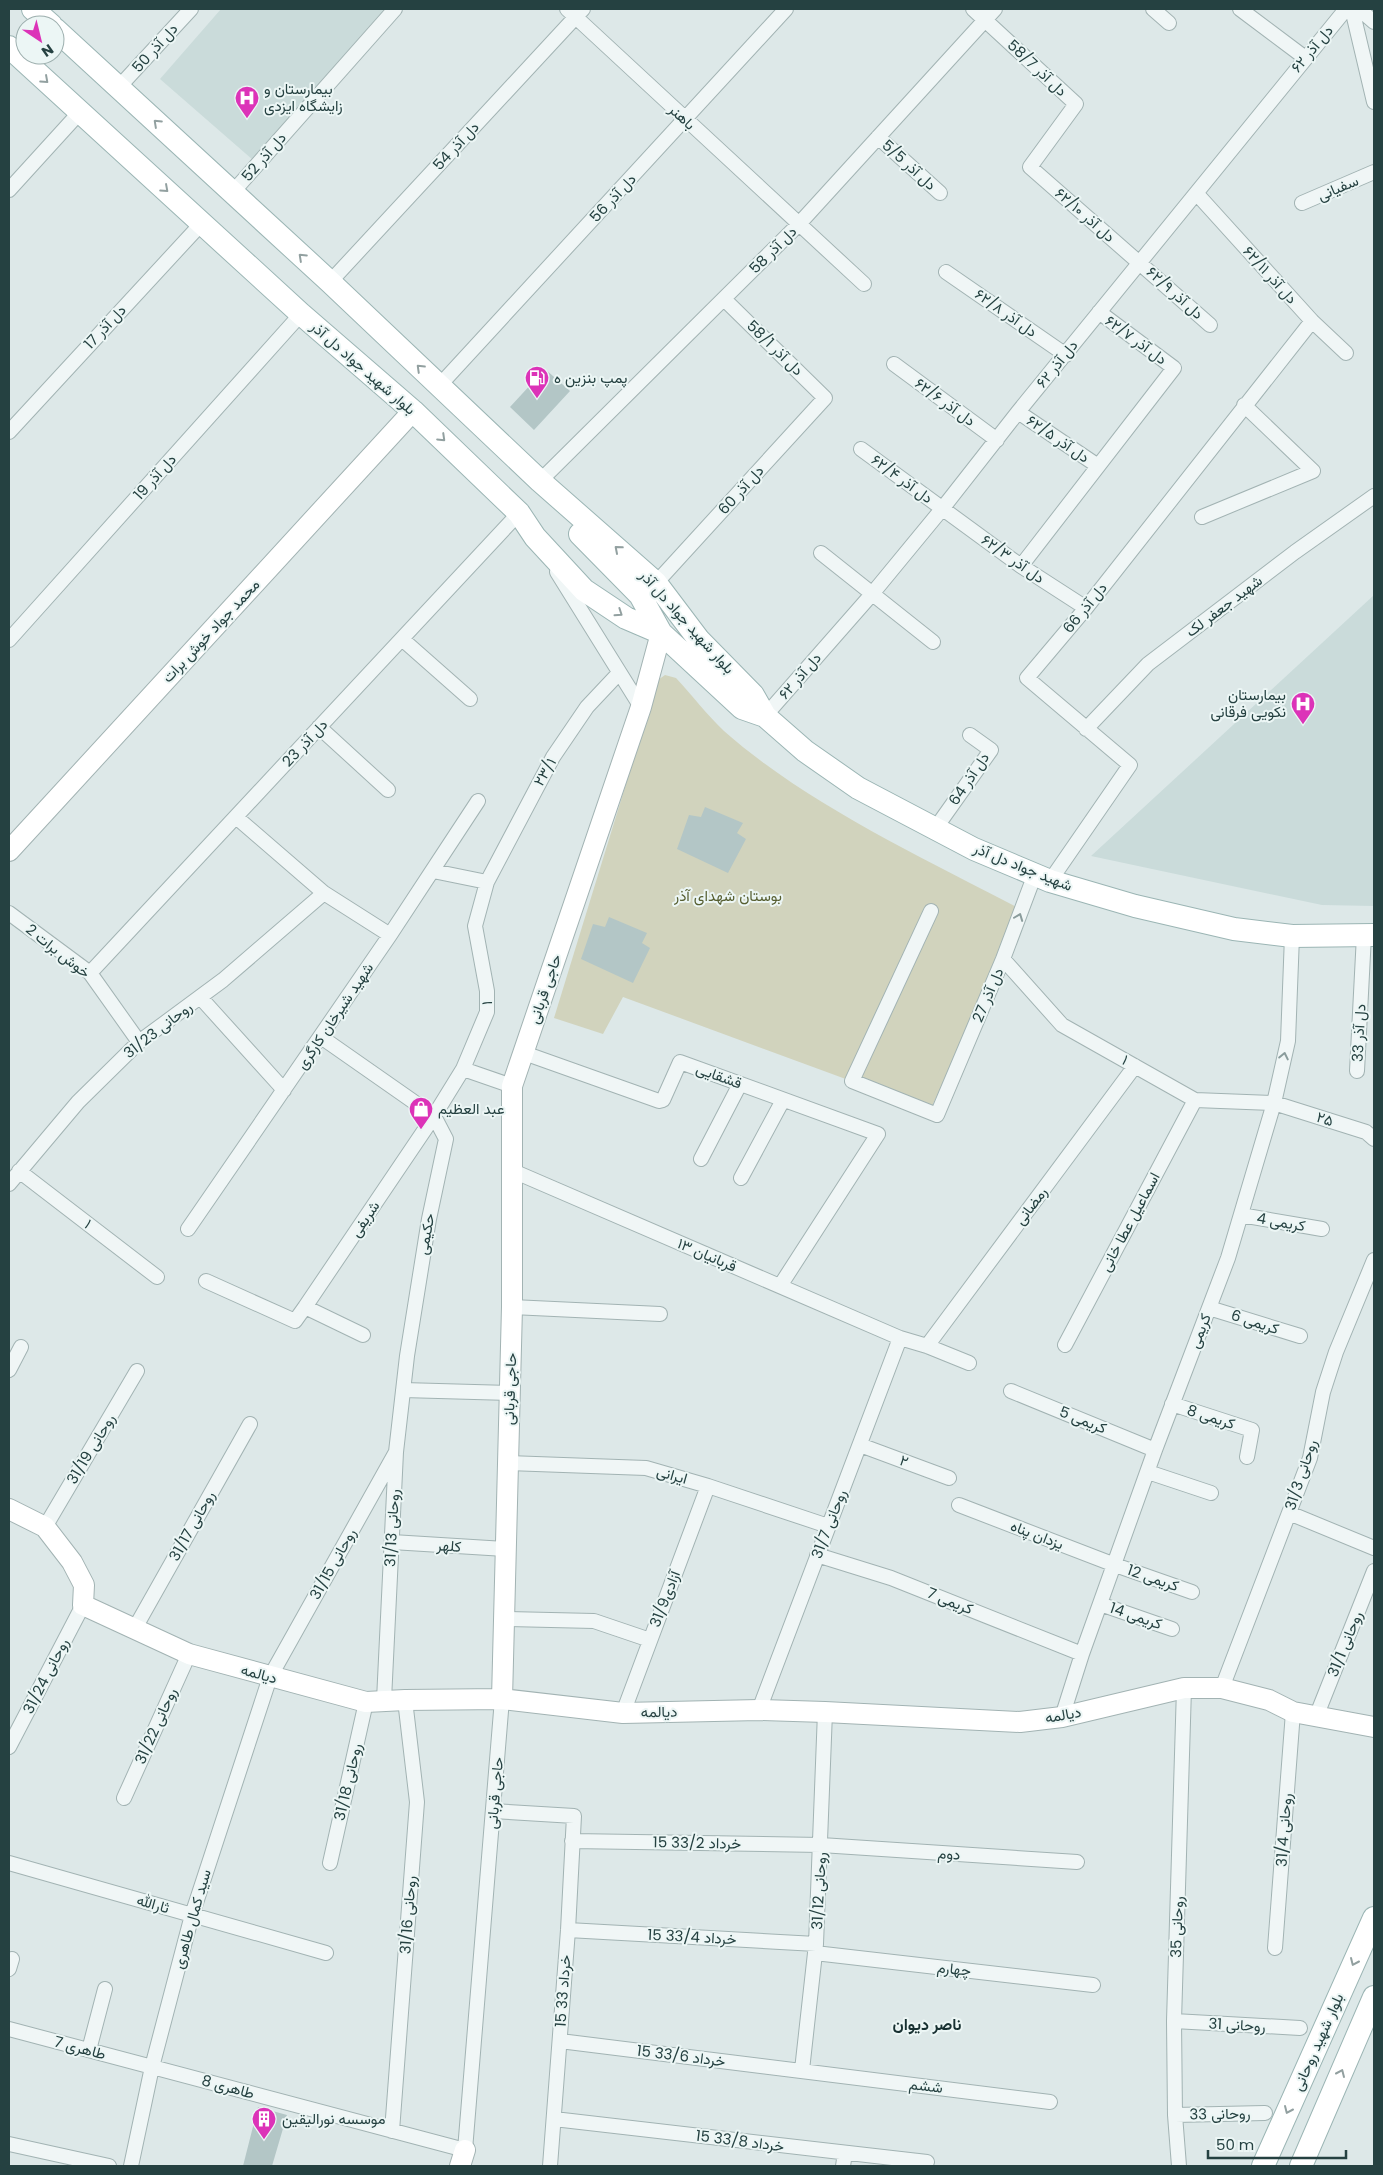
<svg xmlns="http://www.w3.org/2000/svg" width="1383" height="2175" font-family="Poppins,Vazirmatn,sans-serif">
<style>
.built{fill:#cadbda}
.green{fill:#d1d3bd}
.building{fill:#b3c6c6}
.lines{fill:none;stroke-linecap:round;stroke-linejoin:round}
.street-casing{stroke:#a2b3b3;stroke-width:16}
.secondary-casing{stroke:#a2b3b3;stroke-width:22}
.primary-casing{stroke:#9bb5b4;stroke-width:24}
.street{stroke:#f0f6f6;stroke-width:14}
.secondary{stroke:#fff;stroke-width:20}
.primary{stroke:#fff;stroke-width:22}
.oneway{stroke:#92a0a0}
.oneway2{stroke:#8a9c9c}
.labels{text-anchor:middle;stroke-width:4;stroke-linejoin:round;paint-order:stroke}
.street-label{font-size:15px;fill:#254141;stroke:#ecf6f5}
.poi-label{font-size:15px;fill:#254141;stroke:#ecf6f5;text-anchor:start}
.park-label{font-size:15px;fill:#565e30;stroke:#ecf6f5}
.neighbourhood-label{font-size:16px;font-weight:bold;fill:#173031;stroke:#ecf6f5}
</style>
<rect width="100%" height="100%" fill="#dde8e8"/>
<!-- built -->
<path class="built" d="M221 9H385L253 160 160 79Z
M1374 595V906L1322 905 1091 856Z"/>
<!-- green -->
<path class="green" d="M665 675 676 678C692 695 707 715 724 731 809 806 926 859 1026 912L930 1110 623 997 603 1034 554 1018 658 680Z"/>
<!-- building -->
<path class="building" d="M545 369 570 391 534 430 510 407Z
M705 807 743 823 737 833 746 839 728 873 677 849 689 815 701 817Z
M609 917 647 933 642 943 650 948 633 983 581 959 593 924 605 927Z
M258 2107 287 2115 272 2166H243Z"/>
<g class="lines">
<defs>
<path id="street" d="M567 9 864 284
M973 9 1076 104 1030 167 1210 325
M1153 9 1169 23
M1240 9 1304 57
M1352 9 1374 102
M1359 9 1374 22
M119 87 191 9
M878 137 940 193
M9 190 80 112
M232 193 395 9
M1197 194 1312 321 1346 353
M1302 203 1374 172
M946 272 1066 355
M330 282 583 9
M894 364 997 440
M439 386 786 9
M1018 412 1098 466
M9 432 202 223
M861 449 1021 566 1086 608
M540 481 798 225 995 9
M1202 517 1313 471 1244 405
M821 553 933 642
M1021 566 1174 368 1099 312
M557 572 641 707
M656 583 825 398 724 299
M402 639 470 699
M9 640 301 314
M765 716 872 594 942 509 1018 412 1346 9
M319 727 388 790
M1086 729 1148 664 1295 552 1374 496
M236 817 324 893 390 935
M935 829 991 750 970 735
M433 871 487 882
M1050 881 1130 765 1027 678 1086 608 1312 321
M931 911 852 1081 937 1115 1003 959 1035 874
M9 913 90 973 139 1042
M1003 959 1062 1025 1195 1100 1274 1103 1366 1132 1374 1139
M90 973 519 513
M200 997 284 1090
M321 1037 434 1116 446 1139 429 1219 407 1356 396 1452 384 1700
M524 1053 659 1101 663 1100 680 1062 878 1134 780 1286
M463 1069 512 1086
M1357 1071 1364 935
M701 1159 740 1084
M19 1171 157 1277
M513 1171 900 1338 927 1346 969 1363
M741 1178 783 1100
M9 1184 78 1102 139 1042 223 980 324 893
M1241 1215 1322 1229
M188 1229 390 935 478 801
M206 1281 295 1321 305 1307 434 1116 463 1069 487 1012V991L475 926 487 882 553 757 587 707 619 673
M305 1307 363 1335
M512 1307 660 1314
M1209 1308 1300 1336
M1065 1345 1195 1100
M927 1346 1135 1066
M9 1370 21 1347
M403 1390 510 1393
M1011 1391 1155 1450
M1172 1404 1252 1430 1247 1457
M860 1445 949 1478
M508 1463 646 1468 708 1486 828 1526
M1148 1472 1211 1493
M959 1505 1115 1565 1192 1592
M1289 1513 1374 1548
M45 1527 137 1371
M392 1542 505 1549
M817 1555 891 1578 1082 1654
M1100 1604 1172 1629
M504 1619 594 1621 650 1640
M135 1628 250 1424
M1222 1688 1310 1458 1323 1392 1336 1352 1374 1260
M759 1710 900 1338
M623 1713 708 1486
M1062 1717 1082 1654 1155 1450 1228 1258 1274 1103 1288 1041 1292 936
M1316 1717 1374 1571
M9 1747 83 1605
M124 1798 189 1654
M493 1811 574 1816 568 1930 550 2166
M572 1841 821 1845 1077 1862
M9 1863 326 1953
M330 1863 366 1702
M568 1930 816 1944
M1275 1948 1293 1712
M815 1953 1093 1985
M9 1969 12 1959
M1174 2021 1300 2028
M9 2029 465 2150 502 1699
M560 2041 1050 2102
M89 2050 105 1989
M802 2070 816 1944 825 1712
M1175 2115 1265 2113
M554 2119 927 2162
M392 2131 417 1802 405 1700
M9 2144 109 2166
M131 2166 152 2067 192 1915 270 1677 396 1452
M843 2166 845 2153
M1179 2166 1175 2115 1174 2021 1184 1688"/>
<path id="secondary" d="M9 851 413 411
M9 1509 45 1527 72 1562 84 1585 83 1605 189 1654 366 1702 405 1700 502 1699 623 1713 759 1710 825 1712 1020 1722 1062 1717 1184 1688H1222L1269 1700 1293 1712 1374 1727
M502 1699 512 1307V1086L641 707 661 633
M460 2166 465 2150"/>
<path id="primary" d="M33 9 51 25
M55 29 330 282 540 481 656 583 699 640 753 695 765 716 805 751 858 788 974 849 1050 881 1135 906 1234 929 1292 936 1374 935
M9 47 301 314 413 411 519 513 535 537 584 590 626 618 661 633 742 708 765 716
M580 534 640 595 661 633
M1263 2166 1374 1918
M1301 2166 1374 1997"/>
</defs>
<!-- street casing -->
<use href="#street" class="street-casing"/>
<!-- secondary casing -->
<use href="#secondary" class="secondary-casing"/>
<!-- primary casing -->
<use href="#primary" class="primary-casing"/>
<!-- street -->
<use href="#street" class="street"/>
<!-- secondary -->
<use href="#secondary" class="secondary"/>
<!-- primary -->
<use href="#primary" class="primary"/>
</g>
<!-- one-way arrows -->
<defs><path id="oneway-chevron" d="M-2-3.5L2.5 0L-2 3.5" fill="none" stroke-width="1.6" stroke-linecap="round" stroke-linejoin="round" transform="scale(1.25)"/></defs>
<g class="oneway">
<use href="#oneway-chevron" transform="translate(45 80) rotate(42)"/>
<use href="#oneway-chevron" transform="translate(157 123) rotate(-137)"/>
<use href="#oneway-chevron" transform="translate(165 189) rotate(42)"/>
<use href="#oneway-chevron" transform="translate(302 257) rotate(-137)"/>
<use href="#oneway-chevron" transform="translate(420 368) rotate(-136)"/>
<use href="#oneway-chevron" transform="translate(442 438) rotate(44)"/>
<use href="#oneway-chevron" transform="translate(618 549) rotate(-139)"/>
<use href="#oneway-chevron" transform="translate(619 613) rotate(34)"/>
<use href="#oneway-chevron" transform="translate(1354 1962) rotate(114)"/>
<use href="#oneway-chevron" transform="translate(1341 2073) rotate(-66)"/>
<use href="#oneway-chevron" transform="translate(1288 2110) rotate(114)"/>
</g>
<g class="oneway2">
<use href="#oneway-chevron" transform="translate(1019 917) rotate(-69)"/>
<use href="#oneway-chevron" transform="translate(1284 1056) rotate(-78)"/>
</g>
<!-- icons -->
<defs>
<symbol id="hospital-pin" viewBox="-11 -11 22 30"><path d="M0 17L-7.5 6A9.5 9.5 0 1 1 7.5 6Z" fill="#dc33b8" stroke="#ecf6f5"/><path d="M-5-5h3v3.5h4V-5h3V5h-3V1.5h-4V5h-3Z" fill="#fff"/></symbol>
<symbol id="fuel-pin" viewBox="-11 -11 22 30"><path d="M0 17L-7.5 6A9.5 9.5 0 1 1 7.5 6Z" fill="#dc33b8" stroke="#ecf6f5"/><path d="M-5.5-6h7V0h2V4h1.3V-2.5L3-4.5l.8-.8L6-3V5H2.5V1h-1V6h-7ZM-4.2-4.7v3.2H.2V-4.7Z" fill="#fff"/></symbol>
<symbol id="shop-pin" viewBox="-11 -11 22 30"><path d="M0 17L-7.5 6A9.5 9.5 0 1 1 7.5 6Z" fill="#dc33b8" stroke="#ecf6f5"/><path d="M-5-2.5h2.3a2.7 3.5 0 0 1 5.4 0H5L5.5 6h-11ZM-1.5-2.5h3a1.5 2.3 0 0 0-3 0Z" fill="#fff"/></symbol>
<symbol id="building-pin" viewBox="-11 -11 22 30"><path d="M0 17L-7.5 6A9.5 9.5 0 1 1 7.5 6Z" fill="#dc33b8" stroke="#ecf6f5"/><path d="M-4-6H4V6H1V3H-1V6H-4ZM-2.5-4.3h1.7v1.8h-1.7ZM.8-4.3h1.7v1.8H.8ZM-2.5-1h1.7V.8h-1.7ZM.8-1h1.7V.8H.8Z" fill="#fff"/></symbol>
</defs>
<g fill-rule="evenodd">
<use href="#hospital-pin" x="233" y="84" width="28" height="38"/>
<use href="#fuel-pin" x="523" y="364" width="28" height="38"/>
<use href="#hospital-pin" x="1289" y="690" width="28" height="38"/>
<use href="#shop-pin" x="407" y="1095" width="28" height="38"/>
<use href="#building-pin" x="250" y="2105" width="28" height="38"/>
</g>
<g class="labels">
<!-- street labels -->
<g class="street-label">
<text transform="translate(155 48) rotate(-48)" y="5">دل آذر 50</text>
<text transform="translate(1312 49) rotate(-50)" y="5">دل آذر ۶۲</text>
<text transform="translate(1037 68) rotate(43)" y="5">دل آذر 58/7</text>
<text transform="translate(682 117) rotate(43)" y="5">باهنر</text>
<text transform="translate(456 146) rotate(-47)" y="5">دل آذر 54</text>
<text transform="translate(264 157) rotate(-49)" y="5">دل آذر 52</text>
<text transform="translate(909 165) rotate(42)" y="5">دل آذر 5/5</text>
<text transform="translate(1338 188) rotate(-23)" y="5">سفیانی</text>
<text transform="translate(613 198) rotate(-47)" y="5">دل آذر 56</text>
<text transform="translate(1085 215) rotate(41)" y="5">دل آذر ۶۲/۱۰</text>
<text transform="translate(773 250) rotate(-45)" y="5">دل آذر 58</text>
<text transform="translate(1270 275) rotate(48)" y="5">دل آذر ۶۲/۱۱</text>
<text transform="translate(1175 293) rotate(42)" y="5">دل آذر ۶۲/۹</text>
<text transform="translate(1006 313) rotate(35)" y="5">دل آذر ۶۲/۸</text>
<text transform="translate(105 327) rotate(-47)" y="5">دل آذر 17</text>
<text transform="translate(1136 340) rotate(36)" y="5">دل آذر ۶۲/۷</text>
<text transform="translate(775 348) rotate(44)" y="5">دل آذر 58/1</text>
<text transform="translate(1057 364) rotate(-51)" y="5">دل آذر ۶۲</text>
<text transform="translate(363 368) rotate(41)" y="5">بلوار شهید جواد دل آذر</text>
<text transform="translate(945 402) rotate(36)" y="5">دل آذر ۶۲/۶</text>
<text transform="translate(1058 439) rotate(34)" y="5">دل آذر ۶۲/۵</text>
<text transform="translate(155 477) rotate(-48)" y="5">دل آذر 19</text>
<text transform="translate(902 479) rotate(36)" y="5">دل آذر ۶۲/۴</text>
<text transform="translate(741 490) rotate(-48)" y="5">دل آذر 60</text>
<text transform="translate(1013 559) rotate(35)" y="5">دل آذر ۶۲/۳</text>
<text transform="translate(1224 606) rotate(-37)" y="5">شهید جعفر لک</text>
<text transform="translate(1085 608) rotate(-51)" y="5">دل آذر 66</text>
<text transform="translate(687 622) rotate(48)" y="5">بلوار شهید جواد دل آذر</text>
<text transform="translate(211 631) rotate(-47)" y="5">محمد جواد خوش برات</text>
<text transform="translate(800 676) rotate(-49)" y="5">دل آذر ۶۲</text>
<text transform="translate(305 743) rotate(-47)" y="5">دل آذر 23</text>
<text transform="translate(545 772) rotate(-60)" y="5">۲۳/۱</text>
<text transform="translate(969 779) rotate(-56)" y="5">دل آذر 64</text>
<text transform="translate(1023 867) rotate(22)" y="5">شهید جواد دل آذر</text>
<text transform="translate(58 951) rotate(38)" y="5">خوش برات 2</text>
<text transform="translate(545 989) rotate(-71)" y="5">حاجی قربانی</text>
<text transform="translate(988 995) rotate(-67)" y="5">دل آذر 27</text>
<text transform="translate(487 1003) rotate(-89)" y="5">۱</text>
<text transform="translate(335 1016) rotate(-56)" y="5">شهید شیرخان کارگری</text>
<text transform="translate(158 1030) rotate(-38)" y="5">روحانی 31/23</text>
<text transform="translate(1359 1033) rotate(-87)" y="5">دل آذر 33</text>
<text transform="translate(1125 1060) rotate(29)" y="5">۱</text>
<text transform="translate(719 1076) rotate(20)" y="5">قشقایی</text>
<text transform="translate(1325 1119) rotate(17)" y="5">۲۵</text>
<text transform="translate(1031 1206) rotate(-53)" y="5">رمضانی</text>
<text transform="translate(365 1219) rotate(-56)" y="5">شریفی</text>
<text transform="translate(1130 1222) rotate(-62)" y="5">اسماعیل عطا خانی</text>
<text transform="translate(1281 1222) rotate(10)" y="5">کریمی 4</text>
<text transform="translate(88 1224) rotate(38)" y="5">۱</text>
<text transform="translate(426 1234) rotate(-80)" y="5">حکیمی</text>
<text transform="translate(707 1255) rotate(23)" y="5">۱۳ قربانیان</text>
<text transform="translate(1255 1322) rotate(18)" y="5">کریمی 6</text>
<text transform="translate(1200 1331) rotate(-69)" y="5">کریمی</text>
<text transform="translate(510 1389) rotate(-88)" y="5">حاجی قربانی</text>
<text transform="translate(1211 1417) rotate(18)" y="5">کریمی 8</text>
<text transform="translate(1083 1420) rotate(22)" y="5">کریمی 5</text>
<text transform="translate(91 1449) rotate(-59)" y="5">روحانی 31/19</text>
<text transform="translate(904 1461) rotate(21)" y="5">۲</text>
<text transform="translate(672 1475) rotate(16)" y="5">ایرانی</text>
<text transform="translate(1301 1475) rotate(-72)" y="5">روحانی 31/3</text>
<text transform="translate(829 1524) rotate(-69)" y="5">روحانی 31/7</text>
<text transform="translate(192 1526) rotate(-61)" y="5">روحانی 31/17</text>
<text transform="translate(392 1528) rotate(-87)" y="5">روحانی 31/13</text>
<text transform="translate(1037 1535) rotate(21)" y="5">یزدان پناه</text>
<text transform="translate(449 1546) rotate(4)" y="5">کلهر</text>
<text transform="translate(333 1564) rotate(-61)" y="5">روحانی 31/15</text>
<text transform="translate(1153 1578) rotate(19)" y="5">کریمی 12</text>
<text transform="translate(665 1599) rotate(-69)" y="5">آزادی31/9</text>
<text transform="translate(950 1601) rotate(22)" y="5">کریمی 7</text>
<text transform="translate(1136 1616) rotate(19)" y="5">کریمی 14</text>
<text transform="translate(1345 1644) rotate(-68)" y="5">روحانی 31/1</text>
<text transform="translate(259 1674) rotate(15)" y="5">دیالمه</text>
<text transform="translate(46 1676) rotate(-63)" y="5">روحانی 31/24</text>
<text transform="translate(659 1712) rotate(-1)" y="5">دیالمه</text>
<text transform="translate(1063 1715) rotate(-10)" y="5">دیالمه</text>
<text transform="translate(156 1726) rotate(-66)" y="5">روحانی 31/22</text>
<text transform="translate(348 1782) rotate(-77)" y="5">روحانی 31/18</text>
<text transform="translate(495 1793) rotate(-85)" y="5">حاجی قربانی</text>
<text transform="translate(1284 1830) rotate(-86)" y="5">روحانی 31/4</text>
<text transform="translate(697 1843) rotate(1)" y="5">15 خرداد 33/2</text>
<text transform="translate(949 1854) rotate(4)" y="5">دوم</text>
<text transform="translate(819 1891) rotate(-87)" y="5">روحانی 31/12</text>
<text transform="translate(153 1904) rotate(16)" y="5">ثارالله</text>
<text transform="translate(408 1915) rotate(-86)" y="5">روحانی 31/16</text>
<text transform="translate(192 1919) rotate(-74)" y="5">سید کمال طاهری</text>
<text transform="translate(1177 1927) rotate(-88)" y="5">روحانی 35</text>
<text transform="translate(692 1937) rotate(3)" y="5">15 خرداد 33/4</text>
<text transform="translate(954 1969) rotate(6)" y="5">چهارم</text>
<text transform="translate(563 1991) rotate(-86)" y="5">15 خرداد 33</text>
<text transform="translate(1237 2025) rotate(3)" y="5">روحانی 31</text>
<text transform="translate(1318 2042) rotate(-66)" y="5">بلوار شهید روحانی</text>
<text transform="translate(80 2048) rotate(15)" y="5">طاهری 7</text>
<text transform="translate(681 2056) rotate(7)" y="5">15 خرداد 33/6</text>
<text transform="translate(926 2086) rotate(7)" y="5">ششم</text>
<text transform="translate(228 2087) rotate(15)" y="5">طاهری 8</text>
<text transform="translate(1220 2114) rotate(-1)" y="5">روحانی 33</text>
<text transform="translate(740 2141) rotate(7)" y="5">15 خرداد 33/8</text>
</g>
<!-- poi labels -->
<g class="poi-label">
<text x="264" y="94">بیمارستان و<tspan x="264" dy="17">زایشگاه ایزدی</tspan></text>
<text x="554" y="383">پمپ بنزین ه</text>
<text x="1286" y="700" text-anchor="end">بیمارستان<tspan x="1286" dy="17">نکویی فرقانی</tspan></text>
<text x="438" y="1114">عبد العظيم</text>
<text x="282" y="2124">موسسه نورالیقین</text>
</g>
<!-- park labels -->
<g class="park-label">
<text x="728" y="901">بوستان شهدای آذر</text>
</g>
<!-- neighbourhood labels -->
<g class="neighbourhood-label">
<text x="927" y="2030">ناصر دیوان</text>
</g>
</g>
<!-- border -->
<rect width="1383" height="2175" fill="none" stroke="#254141" stroke-width="20"/>
<!-- north arrow -->
<g transform="translate(40 40) rotate(145)"><circle r="24" fill="#ecf6f5" stroke="#9caead"/>
<path d="M0-4L9 19L0 12L-9 19Z" fill="#dc33b8"/>
<text y="-8" font-size="14" font-weight="bold" text-anchor="middle" fill="#254141">N</text>
</g>
<!-- scale -->
<path d="M1208 2150v8h138v-8" fill="none" stroke="#254141" stroke-width="2.5"/>
<text x="1216" y="2150" font-size="15" fill="#254141" stroke="#ecf6f5" stroke-width="4" paint-order="stroke">50 m</text>
</svg>
